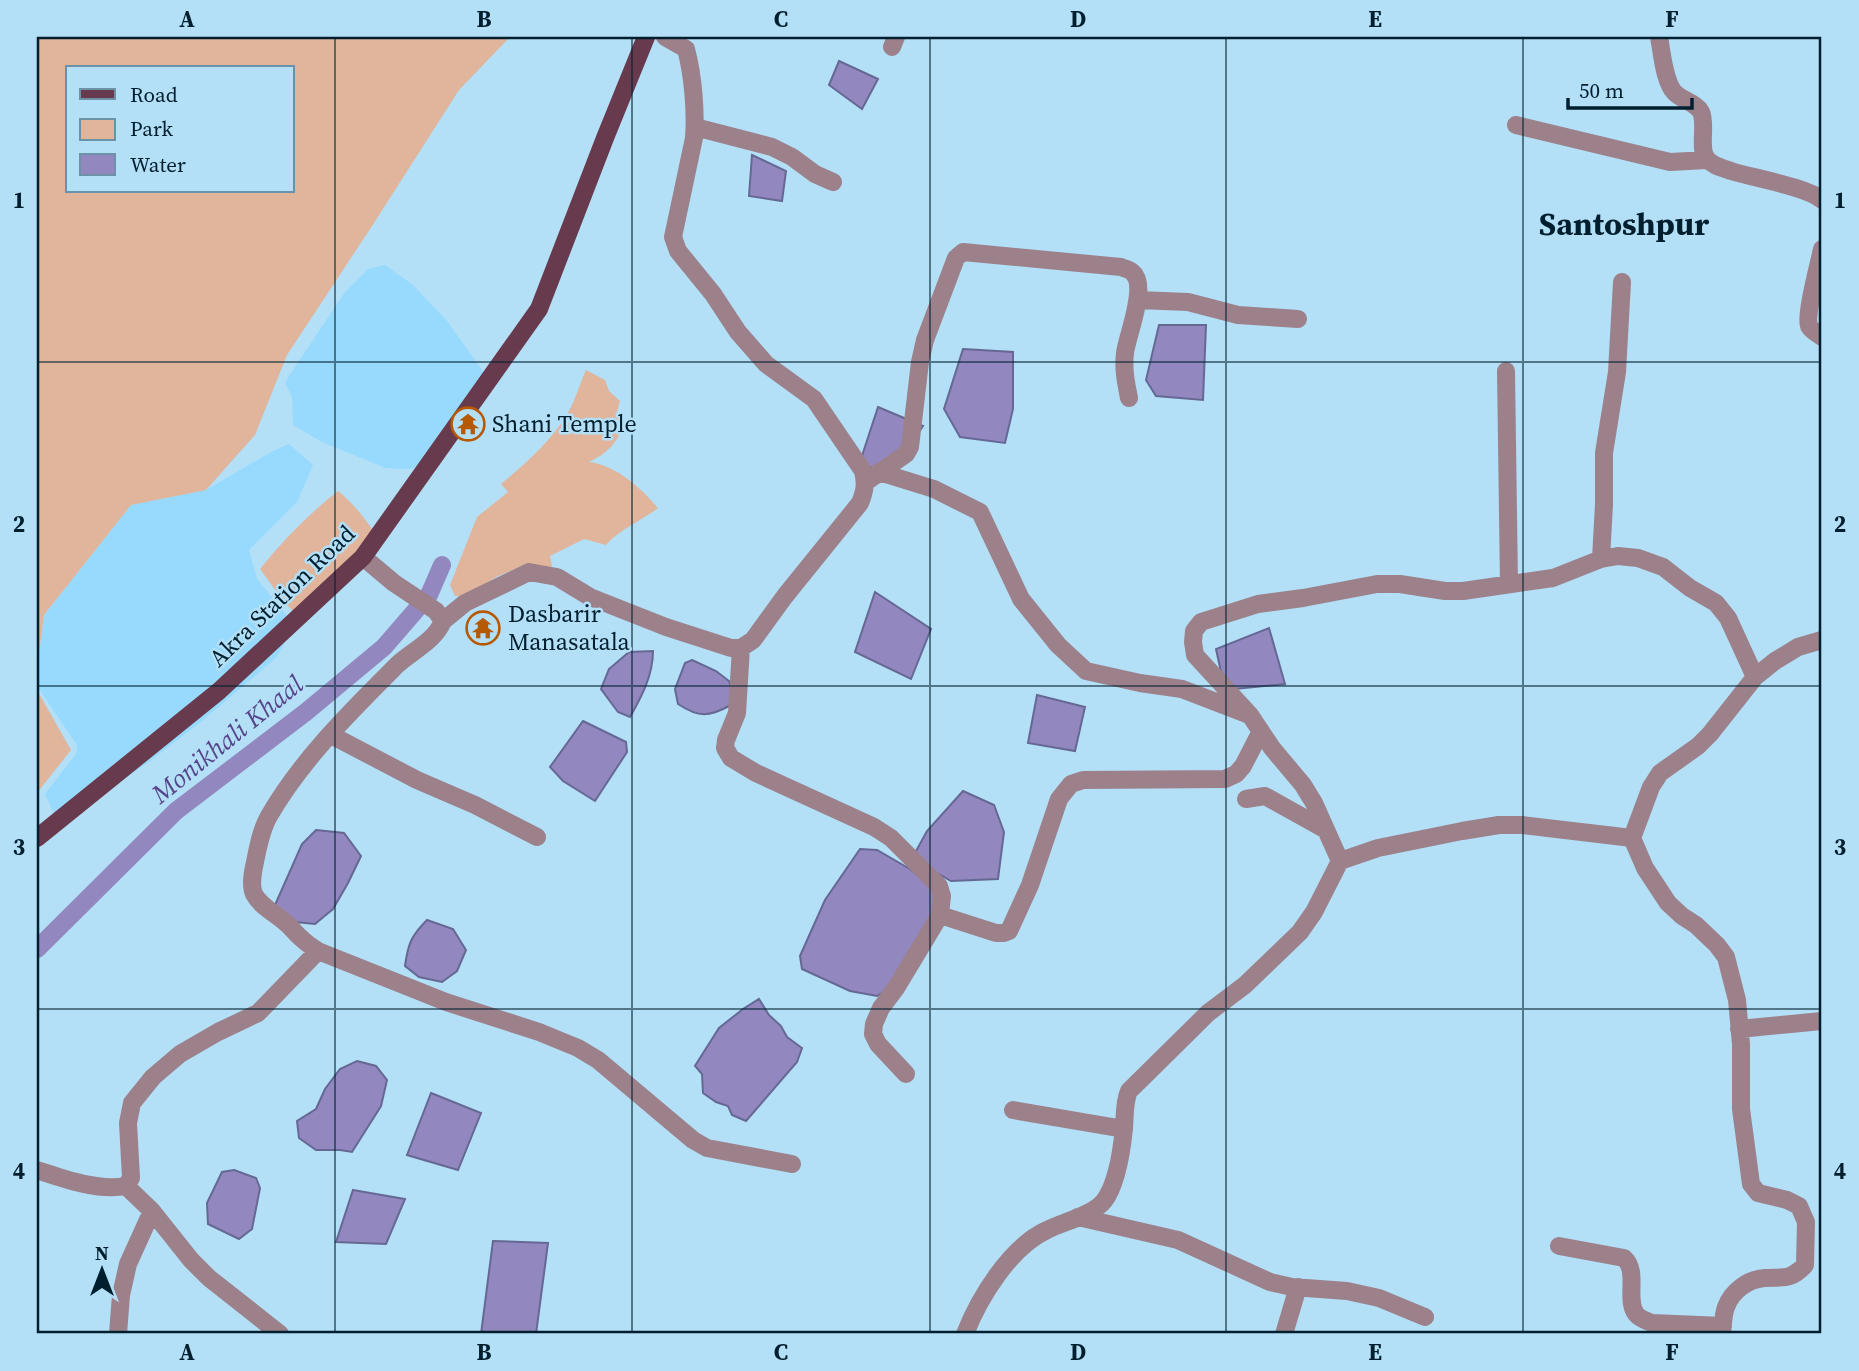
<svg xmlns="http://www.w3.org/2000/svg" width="1859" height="1371" font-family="'Source Serif 4',serif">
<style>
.built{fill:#97dafd}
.green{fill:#e0b59c;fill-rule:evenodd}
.water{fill:#9288bf;stroke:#666894;stroke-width:2}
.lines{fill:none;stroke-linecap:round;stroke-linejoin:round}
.canal{stroke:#9288bf;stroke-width:18}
.minor{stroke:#9c818b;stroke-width:18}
.major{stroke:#673a4e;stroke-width:18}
.grid{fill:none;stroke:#001f2e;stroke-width:2;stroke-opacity:0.55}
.labels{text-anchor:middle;stroke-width:5;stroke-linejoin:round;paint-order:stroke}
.poi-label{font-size:24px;fill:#001f2e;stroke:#b3dff7;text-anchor:start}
.street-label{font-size:24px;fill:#001f2e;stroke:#b3dff7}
.water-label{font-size:26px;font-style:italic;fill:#56458a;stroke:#b3dff7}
.district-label{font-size:32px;font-weight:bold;fill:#001f2e;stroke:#b3dff7}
.neatline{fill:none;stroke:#001f2e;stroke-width:2.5}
.grid-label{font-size:23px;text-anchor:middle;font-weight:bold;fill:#001f2e}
</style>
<rect width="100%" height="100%" fill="#b3dff7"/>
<!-- built -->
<path class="built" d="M385 265 413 285 447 321 487 377 424 466 409 469 386 468 324 443 293 425 292 397 285 382 345 292 368 269Z
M289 444 313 465 297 502 249 550 257 579 294 625 277 657 202 721 150 761 59 824 45 794 76 754 77 745 37 686V669L44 615 131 505 206 490 271 452Z"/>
<!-- green -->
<path class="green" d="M37 37H510L459 90 372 226 287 355 255 435 206 490 131 505 44 615 37 669ZM68 68H292V191H68Z
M586 370 605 380 609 391 620 401 616 415 623 425C618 443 606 454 589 462 616 465 641 488 658 508 641 521 620 529 606 545L584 539 550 556 552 566 545 571 522 566 496 577 468 596H455L450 585 477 517 508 492 501 484C524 465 550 442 566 416 575 402 579 385 586 370Z
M338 491C357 507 370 524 382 546L305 623 284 602 260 569C283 540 309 514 338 491Z
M37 690 71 750 37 793Z"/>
<!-- water -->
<path class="water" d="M839 61 878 79 862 109 829 85Z
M752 155 786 171 782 201 749 196Z
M1159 325H1206L1203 400 1156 396 1146 380Z
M963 349 1013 352V409L1005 443 960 437 944 409Z
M878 407 923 426 889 477 860 462Z
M875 592 931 629 911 679 855 652Z
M1269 628 1285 684 1225 690 1216 649Z
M653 651C653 675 642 696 630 717L618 712 601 689 609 669 629 652Z
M692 660 716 671 729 681 733 695 731 705C709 717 699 718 678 704L675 689 685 663Z
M1037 695 1085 707 1075 751 1028 743Z
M583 721 626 742 627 752 595 801 563 781 550 767Z
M963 791 994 805 1004 832 998 879 951 881 921 864 916 851 927 831Z
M316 830 344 833 361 856 348 883 333 909 315 924 295 922 275 905 302 844Z
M860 849 877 850 910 869 938 892 935 918 892 987 877 996 850 991 802 969 800 956 825 900Z
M427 920 453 929 466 950 457 971 442 982 419 977 405 966C408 944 411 936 427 920Z
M759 999 769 1015 781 1026 787 1037 802 1048 797 1062 746 1121 732 1115 728 1106 716 1102 703 1093 702 1074 695 1066 719 1028 743 1009Z
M357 1061 376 1066 387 1080 381 1106 352 1152 340 1150H316L299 1138 297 1121 316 1109 325 1089 340 1069Z
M431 1093 481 1113 458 1170 407 1155Z
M234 1170 256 1178 260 1188 252 1229 239 1239 208 1224 207 1203 222 1172Z
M353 1190 405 1199 386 1244 336 1242Z
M493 1241 548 1243 536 1334H481Z"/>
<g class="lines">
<!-- canal -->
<path class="canal" d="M37 949 176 811 306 712 384 647 429 595 442 565"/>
<!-- minor -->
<path class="minor" d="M1659 37C1662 52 1664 82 1675 93 1682 100 1696 103 1701 112 1707 125 1698 149 1707 159 1713 166 1723 168 1731 171 1753 178 1807 187 1822 200
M892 47 896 37
M1516 125 1670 162 1707 160
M695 127 772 147 792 157 815 174 833 182
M1822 249C1819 264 1805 315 1809 326 1812 331 1818 334 1822 337
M1138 300 1188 302 1238 315 1298 319
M1506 371 1509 584
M879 472 934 489 980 512 1021 599 1058 645 1086 671 1140 683 1182 689 1247 714
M866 482 906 454 910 447 920 362 925 340 956 258 963 252 1121 267C1125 269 1129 269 1132 272 1149 285 1127 335 1125 353 1123 369 1126 383 1129 398
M363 557 394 583 436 611 443 621C435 641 412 651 397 665 351 711 302 759 269 816 261 830 258 847 255 862 253 871 250 885 254 894 260 906 276 914 286 923 291 927 295 933 301 938 306 943 312 947 318 951L446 1002 539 1032 578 1048 598 1060 693 1140 707 1148 792 1164
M1601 559 1604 504V453L1617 372 1622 282
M443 621 465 603 529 572 557 577 590 597 666 627 731 648H741L753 640 785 596 860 503C865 491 866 484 863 471L814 399 766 364 738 332 713 294 678 251 673 237 694 138C696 111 693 75 686 49L665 37
M741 648 737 713 726 740 725 748 731 758 756 773 874 827 891 838 939 886 942 896 940 915 896 988 881 1008 874 1024 873 1034 878 1044 906 1074
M331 735 417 780 475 805 537 837
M1246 799 1265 796 1326 830
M1340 861 1314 803 1303 785 1272 748 1250 715 1195 655 1193 642 1194 631 1201 622 1258 604 1303 598 1377 584H1400L1445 591H1463L1553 578 1601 559 1618 556 1638 558 1663 567 1690 588 1716 603 1728 618 1755 677
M940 915 996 933H1004L1009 931 1030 885 1059 799 1071 784 1083 780 1225 779 1236 774 1243 766 1261 731
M1739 1029 1822 1021
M1013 1110 1124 1129
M37 1170C64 1179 97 1191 126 1186L131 1178 128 1123 132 1103 153 1077 180 1054 218 1032 258 1013 318 951
M126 1186 152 1211 191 1260 209 1278 280 1334
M1078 1217 1178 1240 1270 1282 1292 1287 1347 1291 1379 1298 1425 1317
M1559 1246 1624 1258C1639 1271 1625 1300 1636 1314 1640 1319 1647 1321 1652 1323L1723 1326
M118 1334 121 1295 128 1264 152 1211
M965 1334C979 1298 1010 1247 1047 1230 1063 1222 1093 1215 1104 1201 1117 1184 1122 1148 1124 1128 1125 1116 1124 1102 1129 1091L1208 1013 1245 985 1300 932 1314 912 1340 861 1378 848 1462 831 1499 825H1522L1632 838
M1284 1334 1298 1287
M1722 1334C1723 1325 1723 1315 1726 1307 1732 1291 1748 1279 1765 1278 1784 1277 1791 1280 1805 1265L1806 1222 1799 1206 1787 1200 1758 1193 1751 1184 1741 1109V1044L1737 1000 1726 957 1717 945 1696 925 1682 916 1668 903 1645 868 1632 838 1651 787 1660 773 1698 746 1710 734 1755 677 1775 661 1798 647 1822 640"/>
<!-- major -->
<path class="major" d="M37 838 219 691 363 557 539 309 605 138 646 37"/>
</g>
<!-- grid -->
<path class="grid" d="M335 37V1334M632 37V1334M930 37V1334M1226 37V1334M1523 37V1334M37 362H1822M37 686H1822M37 1009H1822"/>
<!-- icons -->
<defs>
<symbol id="temple-ring" viewBox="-11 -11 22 22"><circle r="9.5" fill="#b3dff7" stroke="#b65903" stroke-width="1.5"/><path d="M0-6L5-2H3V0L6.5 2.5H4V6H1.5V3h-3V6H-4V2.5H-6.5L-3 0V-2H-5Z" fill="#b65903"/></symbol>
</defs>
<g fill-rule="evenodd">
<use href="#temple-ring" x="449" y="405" width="38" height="38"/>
<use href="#temple-ring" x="464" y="609" width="38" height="38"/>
</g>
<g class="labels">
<!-- poi labels -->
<g class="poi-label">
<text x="492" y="432">Shani Temple</text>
<text x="508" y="622">Dasbarir<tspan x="508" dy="28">Manasatala</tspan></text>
</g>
<!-- street labels -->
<g class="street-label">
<text transform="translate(282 596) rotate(-44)" y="8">Akra Station Road</text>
</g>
<!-- water labels -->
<g class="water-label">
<text transform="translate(227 739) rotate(-39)" y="9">Monikhali Khaal</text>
</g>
<!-- district labels -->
<g class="district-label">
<text x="1624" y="235">Santoshpur</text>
</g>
</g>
<!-- border -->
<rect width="1859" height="1371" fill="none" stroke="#b3dff7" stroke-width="77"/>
<!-- legend -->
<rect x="66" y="66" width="228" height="126" fill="#b3dff7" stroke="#6b92a7" stroke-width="2"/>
<rect x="80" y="89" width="35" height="10" fill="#673a4e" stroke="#6b92a7" stroke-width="2"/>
<text x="130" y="102" font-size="21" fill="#001f2e">Road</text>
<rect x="80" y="119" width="35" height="21" fill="#e0b59c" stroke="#6b92a7" stroke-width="2"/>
<text x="130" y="136" font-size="21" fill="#001f2e">Park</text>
<rect x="80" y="154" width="35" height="21" fill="#9288bf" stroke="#6b92a7" stroke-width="2"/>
<text x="130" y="172" font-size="21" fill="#001f2e">Water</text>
<!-- north arrow -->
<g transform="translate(102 1270)" stroke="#b3dff7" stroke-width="5" paint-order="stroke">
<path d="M0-5L12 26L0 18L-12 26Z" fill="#001f2e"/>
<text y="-10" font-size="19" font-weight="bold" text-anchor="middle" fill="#001f2e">N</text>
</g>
<!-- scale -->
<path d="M1568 98v10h124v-10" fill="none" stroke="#001f2e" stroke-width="3.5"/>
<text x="1579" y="98" font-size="21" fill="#001f2e" stroke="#b3dff7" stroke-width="5" paint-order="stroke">50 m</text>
<rect x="38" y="38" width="1782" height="1294" class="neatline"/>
<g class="grid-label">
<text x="187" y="27">A</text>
<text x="484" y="27">B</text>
<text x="781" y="27">C</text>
<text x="1078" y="27">D</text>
<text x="1375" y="27">E</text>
<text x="1672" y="27">F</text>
<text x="19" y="208">1</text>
<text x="1840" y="208">1</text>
<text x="19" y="532">2</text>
<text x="1840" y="532">2</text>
<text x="19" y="855">3</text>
<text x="1840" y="855">3</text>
<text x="19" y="1179">4</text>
<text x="1840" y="1179">4</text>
<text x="187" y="1360">A</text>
<text x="484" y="1360">B</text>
<text x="781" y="1360">C</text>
<text x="1078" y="1360">D</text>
<text x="1375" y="1360">E</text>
<text x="1672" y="1360">F</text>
</g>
</svg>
